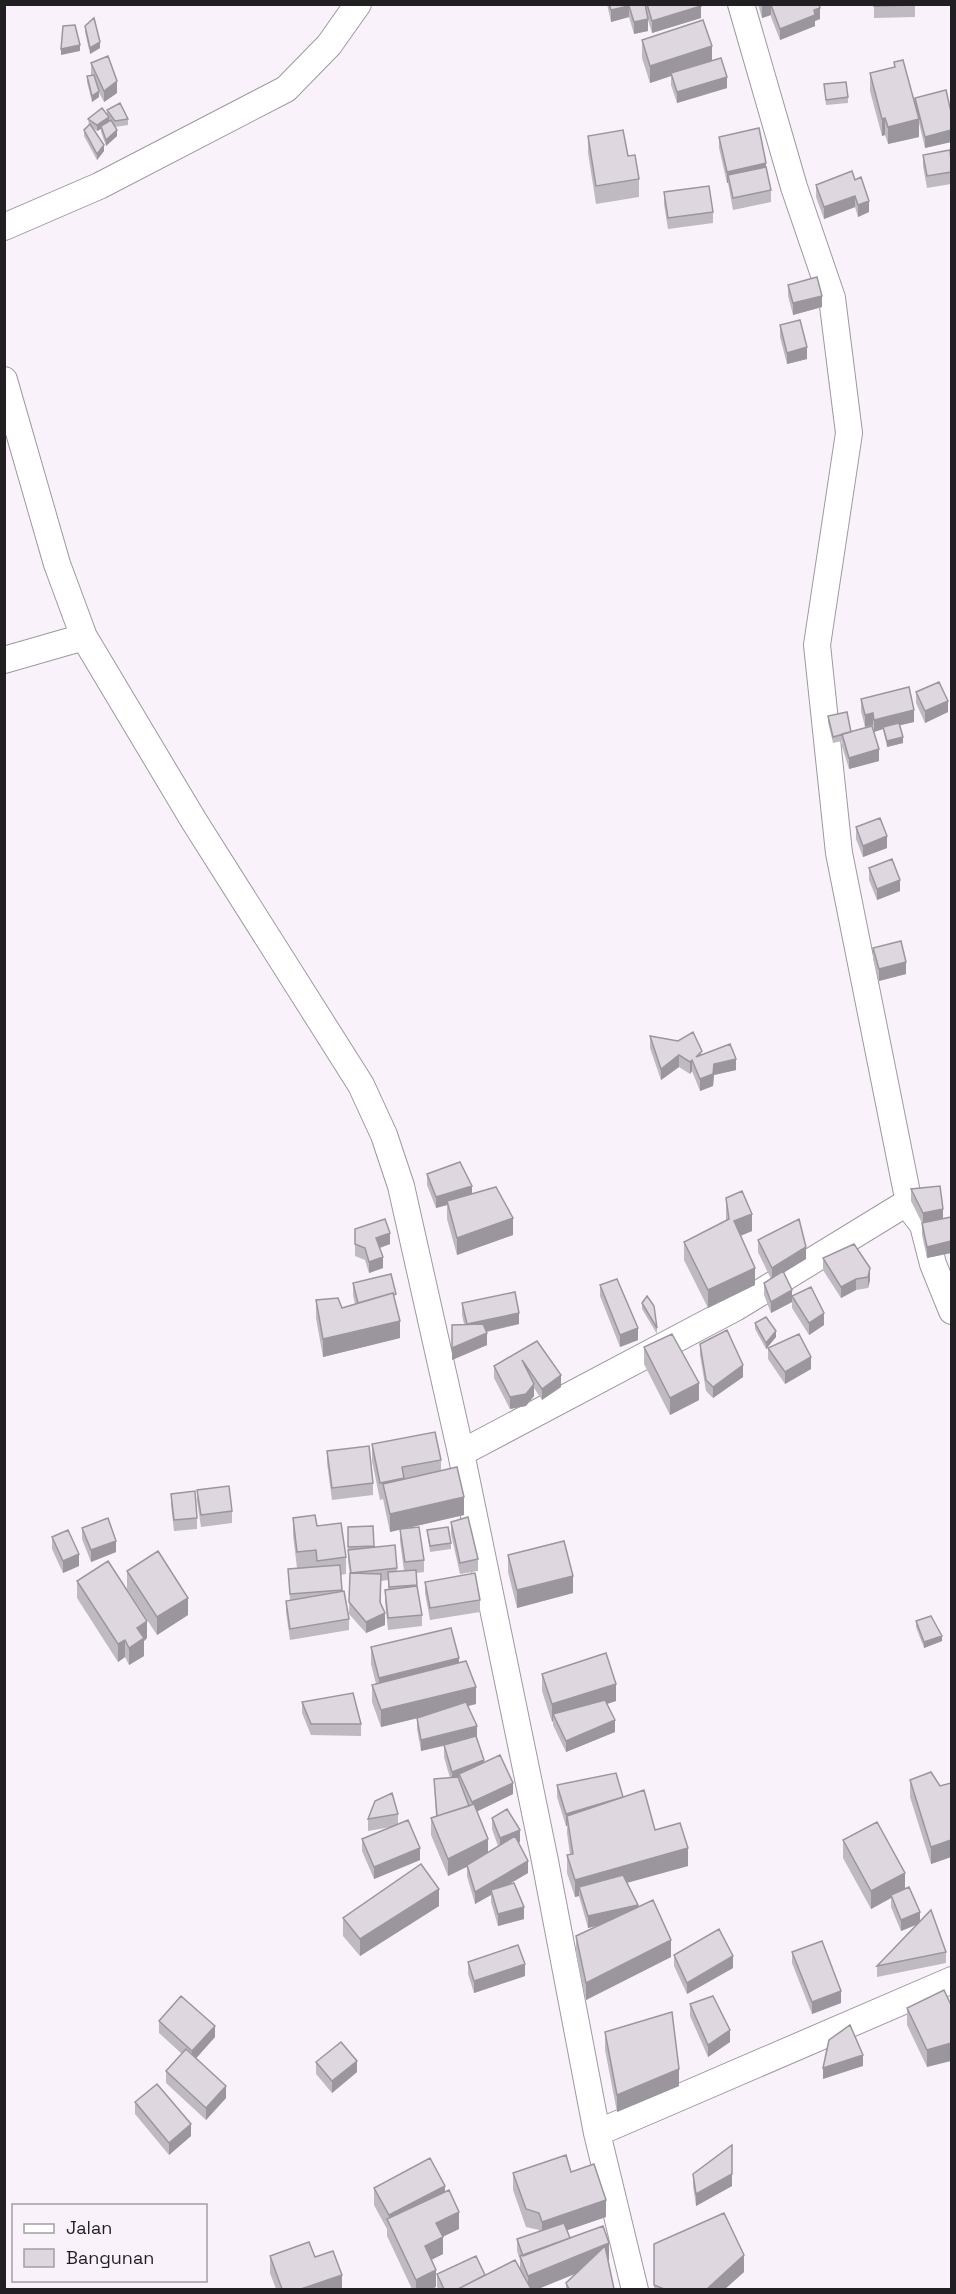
<svg xmlns="http://www.w3.org/2000/svg" width="956" height="2294" font-family="'Space Grotesk',sans-serif">
<style>
.lines{fill:none;stroke-linecap:round;stroke-linejoin:round}
.minor-casing{stroke:#9f98a1;stroke-width:28}
.minor{stroke:#fff;stroke-width:26}
.wall{fill:#bfb9c1}
.shaded-wall{fill:#9b969d}
.building{fill:#ded7e0;stroke:#9b969d;stroke-width:1.5}
</style>
<rect width="100%" height="100%" fill="#f9f2fb"/>
<g class="lines">
<defs>
<path id="minor" d="M741 4 794 187 832 298 849 433 817 645 839 853 910 1208
M4 227 99 186 286 89 329 45 358 4
M4 380 57 564 84 637 194 821 361 1085 384 1135 401 1186 461 1453 545 1861 597 2133 635 2290
M4 660 84 637
M461 1453 735 1308 900 1207 910 1208 923 1225 933 1264 952 1311
M597 2133 952 1980"/>
</defs>
<!-- minor casing -->
<use href="#minor" class="minor-casing"/>
<!-- minor -->
<use href="#minor" class="minor"/>
</g>
<!-- wall -->
<path class="wall" d="M607 4H700L701 18 652 33 648 20V31L634 34 629 17 611 22Z
M758 4H819L820 19 815 21V26L780 40 771 17V15L762 18Z
M874 4H915V17L874 18Z
M85 26 100 48 90 54 85 32Z
M642 40 712 61 727 88 677 103 671 85V76L650 83 642 58Z
M894 62 915 105V98L951 112V142L925 148 919 123V137L888 144 885 135 882 136 870 91V73L894 67Z
M91 63 117 93 104 102 98 91 99 97 92 102 87 82V76L91 75Z
M824 84 848 97V103L826 105Z
M107 110 128 119V125L115 127 117 136 106 146 101 132V129L97 131 92 127 104 151 97 160 84 136V130L89 125 88 119 107 116Z
M588 136 639 179V197L596 204 588 153Z
M719 137 766 167 771 190V202L733 210 728 183H727L719 148Z
M923 155 951 161V184L927 188 923 166Z
M852 171 869 212 858 217 855 207 824 219 816 197V185Z
M664 192 713 212V223L668 229 664 204Z
M788 285 822 307 793 315 788 296Z
M780 325 807 359 787 364 780 337Z
M916 692 948 712 925 723 916 703Z
M861 699 914 722 900 725 903 743 887 747 883 729 874 732 873 725 865 727 861 711Z
M828 716 851 732 879 761 849 769 842 746V741L833 743 828 722Z
M856 827 887 848 863 857 856 839Z
M869 868 900 891 877 900 869 880Z
M873 948 906 974 879 981 873 959Z
M650 1036 702 1054 736 1070 714 1075 713 1086 700 1091 692 1071 690 1074 679 1067 661 1080 650 1048Z
M427 1174 472 1194 513 1235 457 1255 447 1219V1205L436 1208 427 1185Z
M911 1189 943 1219 951 1217V1253L927 1258 922 1235V1223L911 1201Z
M726 1198 752 1231 741 1236 755 1285 708 1308 684 1260V1242L726 1221Z
M355 1229 390 1244 380 1248 383 1268 369 1273 365 1260 355 1256Z
M758 1240 806 1259 784 1272 792 1296 824 1325 809 1335 792 1308V1302L771 1313 764 1295V1283L771 1279 758 1252Z
M823 1258 870 1268V1280L868 1288 856 1290 841 1298 823 1270Z
M353 1283 396 1306 400 1338 323 1357 316 1318V1300L342 1308 355 1304 353 1295Z
M600 1285 638 1340 620 1347 600 1296Z
M462 1303 519 1324 487 1332V1345L452 1360V1325L464 1324 462 1315Z
M642 1303 657 1328V1334L642 1309Z
M755 1323 776 1337 766 1349 755 1329Z
M537 1341 561 1387 542 1400 534 1388V1396L526 1406 510 1409 494 1378V1366Z
M700 1344 743 1377 713 1398 706 1391 700 1355Z
M644 1347 699 1400 670 1415 644 1364Z
M768 1348 811 1369 785 1384 768 1359Z
M372 1444 441 1460V1471L464 1515 403 1529 424 1560V1572L416 1573 417 1586 422 1615V1626L388 1630 385 1602V1590H388V1580L381 1581V1603L385 1625 366 1633 349 1614 350 1574 348 1561V1527L374 1547 397 1568V1571H404L400 1541V1529L390 1532 383 1499 380 1500 372 1461Z
M327 1451 373 1483V1495L332 1500 327 1463Z
M197 1490 232 1511V1523L201 1527 197 1501Z
M171 1494 197 1518V1529L174 1531 171 1505Z
M293 1518 317 1526 346 1557V1574L341 1575 342 1591 349 1619V1630L290 1640 286 1612V1601L290 1600 288 1569 297 1568 293 1535Z
M451 1522 478 1559V1571L460 1574 451 1534Z
M82 1528 116 1552 91 1562 82 1539Z
M427 1530 451 1543V1549L430 1552Z
M52 1537 79 1566 63 1573 52 1549Z
M508 1555 573 1593 517 1608 508 1572Z
M127 1571 188 1615 157 1635 127 1589Z
M77 1581 147 1638 144 1641V1656L129 1665 125 1657 118 1662 77 1598Z
M425 1582 480 1600V1612L430 1620 425 1593Z
M916 1621 942 1641 924 1648 916 1627Z
M371 1647 459 1663 476 1704 468 1706 484 1763 513 1794 477 1811 488 1852 498 1846 492 1829V1818L520 1842 518 1843 528 1873 507 1885 524 1919 498 1926 491 1902V1895L475 1904 467 1876V1867L448 1876 431 1835V1818L436 1816 434 1779 450 1778 444 1757V1746L421 1751 417 1729V1718L381 1727 372 1702V1685L376 1684 371 1664Z
M542 1674 616 1701 607 1704 615 1732 566 1752 553 1725V1721L552 1722 542 1691Z
M302 1702 361 1724V1736L311 1735 302 1713Z
M910 1780 940 1786 951 1783V1857L931 1864 910 1797Z
M557 1785 623 1797 688 1866 627 1883 638 1907 671 1957 586 2000 576 1954V1936L600 1925 588 1928 579 1896 575 1897 567 1873V1855H570L567 1833V1826H566L557 1797Z
M398 1814V1824L420 1860 374 1879 362 1851V1839L391 1827 368 1831V1819Z
M843 1840 905 1889 920 1921 946 1952V1963L877 1977V1966L916 1925 901 1931 891 1907V1898L871 1909 843 1858Z
M439 1906 360 1956 343 1936V1918Z
M951 1909V1924L950 1922V1910Z
M792 1952 841 2003 812 2014 792 1963Z
M674 1955 733 1968 687 1994 674 1966Z
M468 1962 525 1976 474 1993 468 1974Z
M944 1990 927 2067 907 2025V2008Z
M690 2004 730 2042 708 2057 690 2016Z
M159 2021 215 2037 196 2058 226 2098 206 2120 166 2083V2071L182 2054 159 2033Z
M605 2032 679 2086 617 2112 605 2050Z
M316 2062 357 2072 332 2093 316 2074Z
M135 2102 191 2136 169 2155 135 2114Z
M571 2172 606 2217 567 2230 570 2238 609 2260 608 2261 614 2289H566V2283L577 2273 538 2289H438L437 2286V2274L485 2275 520 2269V2260L517 2251V2239L540 2232 539 2230 526 2227 513 2190V2173Z
M693 2174 732 2186 696 2206 693 2186Z
M374 2188 445 2192 459 2229 442 2237 443 2254 431 2260 436 2287 431 2289H412L387 2236V2229L374 2205Z
M654 2244 744 2272 725 2289H654Z
M270 2256 315 2257 342 2289H276L270 2273Z"/>
<!-- shaded-wall -->
<path class="shaded-wall" d="M762 4H800L771 5V15L762 18Z
M629 6V17L611 22V10Z
M701 6V18L652 33V21Z
M820 8V19L815 21V26L780 40V29Z
M648 19V31L634 34V22Z
M100 42V48L90 54V48Z
M80 45V51L61 55V49Z
M712 46V63L671 73V76L650 83V66Z
M727 77V88L677 103V92Z
M117 81V93L104 102V91Z
M99 91V97L92 102V96Z
M109 117V123L101 126V129L97 131V125Z
M885 118V135L882 136V119Z
M919 119V137L888 144V127Z
M117 130V136L106 146V140Z
M951 130V142L925 148V137Z
M104 145V151L97 160V154Z
M766 163V175H728V183H727V172Z
M855 196V207L824 219V207Z
M869 201V212L858 217V205Z
M822 296V307L793 315V303Z
M807 347V359L787 364V353Z
M948 701V712L925 723V711Z
M914 710V722L884 729 883 727V729L874 732V720Z
M873 713V725L865 727V715Z
M903 737V743L887 747V741Z
M879 749V761L849 769V758Z
M887 836V848L863 857V846Z
M900 880V891L877 900V889Z
M906 962V974L879 981V969Z
M679 1055V1067L661 1080V1069Z
M736 1059V1070L714 1075 713 1086 700 1091V1079L714 1064Z
M692 1060V1071L690 1074V1062Z
M472 1186V1197L447 1201V1205L436 1208V1197Z
M943 1209V1220L923 1225V1213Z
M752 1214V1231L734 1238V1221Z
M513 1218V1235L457 1255V1238Z
M390 1233V1244L376 1249V1238Z
M951 1241V1253L927 1258V1247Z
M806 1247V1259L772 1280V1268Z
M383 1257V1268L369 1273V1262Z
M755 1268V1285L708 1308V1290Z
M870 1268V1280L868 1288V1277Z
M856 1279V1290L841 1298V1287Z
M792 1290V1302L771 1313V1302Z
M519 1313V1324L467 1336V1324Z
M824 1313V1325L809 1335V1323Z
M400 1321V1338L323 1357V1339Z
M638 1328V1340L620 1347V1335Z
M776 1331V1337L766 1349V1343Z
M487 1333V1345L452 1360V1348Z
M811 1357V1369L785 1384V1372Z
M743 1365V1377L713 1398V1387Z
M561 1375V1387L542 1400V1389Z
M699 1383V1400L670 1415V1398Z
M534 1384V1396L526 1406 510 1409V1397Z
M464 1497V1515L390 1532V1514Z
M116 1541V1552L91 1562V1550Z
M79 1554V1566L63 1573V1561Z
M573 1576V1593L517 1608V1590Z
M188 1598V1615L157 1635V1617Z
M385 1613V1625L366 1633V1622Z
M147 1621V1638L144 1641V1656L129 1665V1648L137 1628Z
M942 1636V1641L924 1648V1642Z
M125 1640V1657L118 1662V1644Z
M459 1658V1676L379 1695V1678Z
M616 1684V1701L556 1720 553 1714V1721L552 1722V1704Z
M476 1687V1704L381 1727V1710Z
M615 1720V1732L566 1752V1741Z
M477 1726V1737L421 1751V1740Z
M484 1760V1771L459 1774V1781L452 1783V1772Z
M513 1783V1794L472 1814V1802Z
M623 1798 567 1816V1826H566V1814Z
M520 1830V1842L500 1850V1838Z
M488 1839V1856L448 1876V1859Z
M951 1840V1857L931 1864V1847Z
M420 1848V1860L374 1879V1867Z
M688 1848V1866L582 1895 579 1887V1896L575 1897V1880Z
M528 1861V1873L492 1894 491 1890V1895L475 1904V1892Z
M905 1873V1890L891 1895V1898L871 1909V1891Z
M439 1889V1906L360 1956V1939Z
M638 1905V1916L588 1928V1916Z
M524 1907V1919L498 1926V1914Z
M920 1912V1923L901 1931V1920Z
M671 1940V1957L586 2000V1983Z
M733 1956V1968L687 1994V1983Z
M525 1964V1976L474 1993V1981Z
M841 1991V2003L812 2014V2002Z
M215 2026V2037L192 2063V2051Z
M730 2030V2042L708 2057V2045Z
M951 2043V2061L927 2067V2050Z
M863 2055V2066L823 2079V2068Z
M357 2061V2072L332 2093V2081Z
M679 2069V2086L617 2112V2095Z
M226 2086V2098L206 2120V2108Z
M191 2124V2136L169 2155V2143Z
M732 2145V2186L696 2206V2194Z
M445 2186V2203L389 2223V2215Z
M606 2200V2217L542 2239V2222Z
M459 2212V2229L436 2240V2223Z
M443 2237V2254L425 2263V2246Z
M609 2243V2260L538 2289H528V2276Z
M744 2255V2272L725 2289H707Z
M436 2270V2287L431 2289H416V2280Z
M342 2275V2289H301Z"/>
<!-- building -->
<path class="building" d="M609 4H645L648 19 634 22 629 6 611 10Z
M647 4H700L701 6 652 21Z
M773 4H819L820 8 814 10 815 15 780 29 771 5Z
M874 4H915V5L874 6Z
M94 18 100 42 90 48 85 26Z
M703 20 712 46 650 66 642 40Z
M75 25 80 45 61 49 63 26Z
M108 56 117 81 104 91 91 63Z
M721 58 727 77 677 92 671 73Z
M903 60 919 119 888 127 885 118 882 119 870 73 895 67 894 62Z
M94 75 99 91 92 96 87 76Z
M846 82 848 97 826 100 824 84Z
M946 90 951 112V130L925 137 915 98Z
M120 103 128 119 115 121 107 110Z
M102 108 109 117 97 125 88 119Z
M111 120 117 130 106 140 101 126Z
M90 124 104 145 97 154 84 130Z
M759 128 766 163 727 172 719 137Z
M623 130 628 156 635 155 639 179 596 186 588 136Z
M950 150 951 161V172L927 176 923 155Z
M766 167 771 190 733 198 728 175Z
M852 171 855 180 861 177 869 201 858 205 855 196 824 207 816 185Z
M709 186 713 212 668 218 664 192Z
M817 277 822 296 793 303 788 285Z
M800 320 807 347 787 353 780 325Z
M939 682 948 701 925 711 916 692Z
M909 687 914 710 874 720 873 713 865 715 861 699Z
M847 712 851 732 833 737 828 716Z
M899 723 903 737 887 741 883 727Z
M872 726 879 749 849 758 842 734Z
M880 818 887 836 863 846 856 827Z
M892 859 900 880 877 889 869 868Z
M901 941 906 962 879 969 873 948Z
M693 1032 702 1051 696 1057 730 1044 736 1059 714 1064 713 1074 700 1079 692 1060 690 1062 679 1055 661 1069 650 1036 678 1041Z
M460 1162 472 1186 436 1197 427 1174Z
M940 1186 943 1209 923 1213 911 1189Z
M496 1187 513 1218 457 1238 447 1201Z
M742 1191 752 1214 734 1221 755 1268 708 1290 684 1242 729 1219 726 1198Z
M951 1217V1241L927 1247 922 1223Z
M385 1219 390 1233 376 1238 383 1257 369 1262 365 1248 355 1244V1229Z
M799 1219 806 1247 772 1268 758 1240Z
M854 1244 870 1268 868 1277 856 1279 841 1287 823 1258Z
M783 1271 792 1290 771 1302 764 1283Z
M391 1274 396 1294 394 1295 393 1293 358 1303 353 1283Z
M617 1279 638 1328 620 1335 600 1285Z
M811 1287 824 1313 809 1323 792 1296Z
M515 1292 519 1313 467 1324 462 1303Z
M393 1293 400 1321 323 1339 316 1300 338 1298 342 1308Z
M647 1296 654 1306 657 1328 642 1303Z
M766 1317 776 1331 766 1343 755 1323Z
M483 1324 487 1333 452 1348V1325Z
M727 1330 743 1365 713 1387 706 1380 700 1344Z
M672 1334 699 1383 670 1398 644 1347Z
M799 1334 811 1357 785 1372 768 1348Z
M537 1341 561 1375 542 1389 522 1360 534 1384 526 1394 510 1397 494 1366Z
M435 1432 441 1460 402 1467 404 1478 380 1483 372 1444Z
M369 1446 373 1483 332 1488 327 1451Z
M457 1467 464 1497 390 1514 383 1484Z
M229 1486 232 1511 201 1515 197 1490Z
M195 1491 197 1518 174 1520 171 1494Z
M315 1515 317 1526 341 1523 346 1557 317 1561 316 1550 297 1552 293 1518Z
M468 1517 478 1559 460 1563 451 1522Z
M108 1518 116 1541 91 1550 82 1528Z
M373 1526 374 1546 348 1547V1527Z
M419 1527 424 1560 405 1562 400 1529Z
M448 1527 451 1543 430 1546 427 1530Z
M68 1530 79 1554 63 1561 52 1537Z
M564 1541 573 1576 517 1590 508 1555Z
M395 1545 397 1568 351 1573 348 1550Z
M158 1551 188 1598 157 1617 127 1571Z
M108 1561 147 1621 137 1628 144 1638 129 1648 125 1640 118 1644 77 1581Z
M340 1565 342 1590 290 1594 288 1569Z
M416 1570 417 1585 389 1587 388 1572Z
M350 1573 381 1574 380 1602 385 1613 366 1622 349 1602Z
M475 1573 480 1600 430 1608 425 1582Z
M417 1586 422 1615 388 1618 385 1590Z
M344 1591 349 1619 290 1629 286 1601Z
M931 1616 942 1636 924 1642 916 1621Z
M451 1628 459 1658 379 1678 371 1647Z
M606 1653 616 1684 552 1704 542 1674Z
M466 1661 476 1687 381 1710 372 1685Z
M353 1693 361 1724H311L302 1702Z
M605 1700 615 1720 566 1741 553 1714Z
M466 1702 477 1726 421 1740 417 1718Z
M476 1736 484 1760 452 1772 444 1745Z
M500 1755 513 1783 472 1802 459 1774Z
M931 1772 940 1786 951 1783V1840L931 1847 910 1780Z
M616 1773 623 1797 566 1814 557 1785Z
M458 1777 469 1806 437 1816 434 1779Z
M644 1790 655 1830 680 1823 688 1848 575 1880 567 1855 573 1854 567 1816Z
M392 1793 398 1814 368 1819 375 1801Z
M474 1804 488 1839 448 1859 431 1818Z
M507 1809 520 1830 500 1838 492 1818Z
M408 1820 420 1848 374 1867 362 1839Z
M877 1822 905 1873 871 1891 843 1840Z
M515 1836 528 1861 475 1892 467 1865Z
M421 1864 439 1889 360 1939 343 1918Z
M623 1875 638 1905 588 1916 579 1887Z
M514 1883 524 1907 498 1914 491 1890Z
M909 1887 920 1912 901 1920 891 1895Z
M653 1900 671 1940 586 1983 576 1936Z
M931 1910 946 1952 877 1966Z
M719 1929 733 1956 687 1983 674 1955Z
M822 1941 841 1991 812 2002 792 1952Z
M518 1945 525 1964 474 1981 468 1962Z
M944 1990 951 2005V2043L927 2050 907 2008Z
M181 1996 215 2026 192 2051 159 2021Z
M713 1996 730 2030 708 2045 690 2004Z
M672 2012 679 2069 617 2095 605 2032Z
M850 2025 863 2055 823 2068 829 2040Z
M341 2042 357 2061 332 2081 316 2062Z
M186 2049 226 2086 206 2108 166 2071Z
M157 2084 191 2124 169 2143 135 2102Z
M732 2145V2174L696 2194 693 2174Z
M566 2155 571 2172 594 2164 606 2200 542 2222 539 2213 526 2209 513 2173Z
M430 2158 445 2186 389 2215 374 2188Z
M449 2190 459 2212 436 2223 443 2237 425 2246 436 2270 416 2280 387 2219Z
M724 2213 744 2255 707 2289H664L654 2285V2244Z
M564 2223 570 2238 523 2256 517 2239Z
M603 2226 609 2243 528 2276 520 2256Z
M309 2242 315 2257 333 2251 342 2275 301 2289H282L270 2256Z
M605 2246 614 2289H569L566 2283Z
M476 2256 485 2275 458 2289H444L437 2274Z
M515 2260 531 2289H458Z"/>
<!-- border -->
<rect width="956" height="2294" fill="none" stroke="#211f22" stroke-width="12"/>
<!-- legend -->
<rect x="12" y="2204" width="195" height="78" fill="#f9f2fb" stroke="#a39ea4" stroke-width="1.5"/>
<rect x="24" y="2224" width="30" height="9" fill="#ffffff" stroke="#a39ea4" stroke-width="1.5"/>
<text x="66" y="2234" font-size="18" fill="#211f22">Jalan</text>
<rect x="24" y="2249" width="30" height="18" fill="#ded7e0" stroke="#a39ea4" stroke-width="1.5"/>
<text x="66" y="2264" font-size="18" fill="#211f22">Bangunan</text>
</svg>
